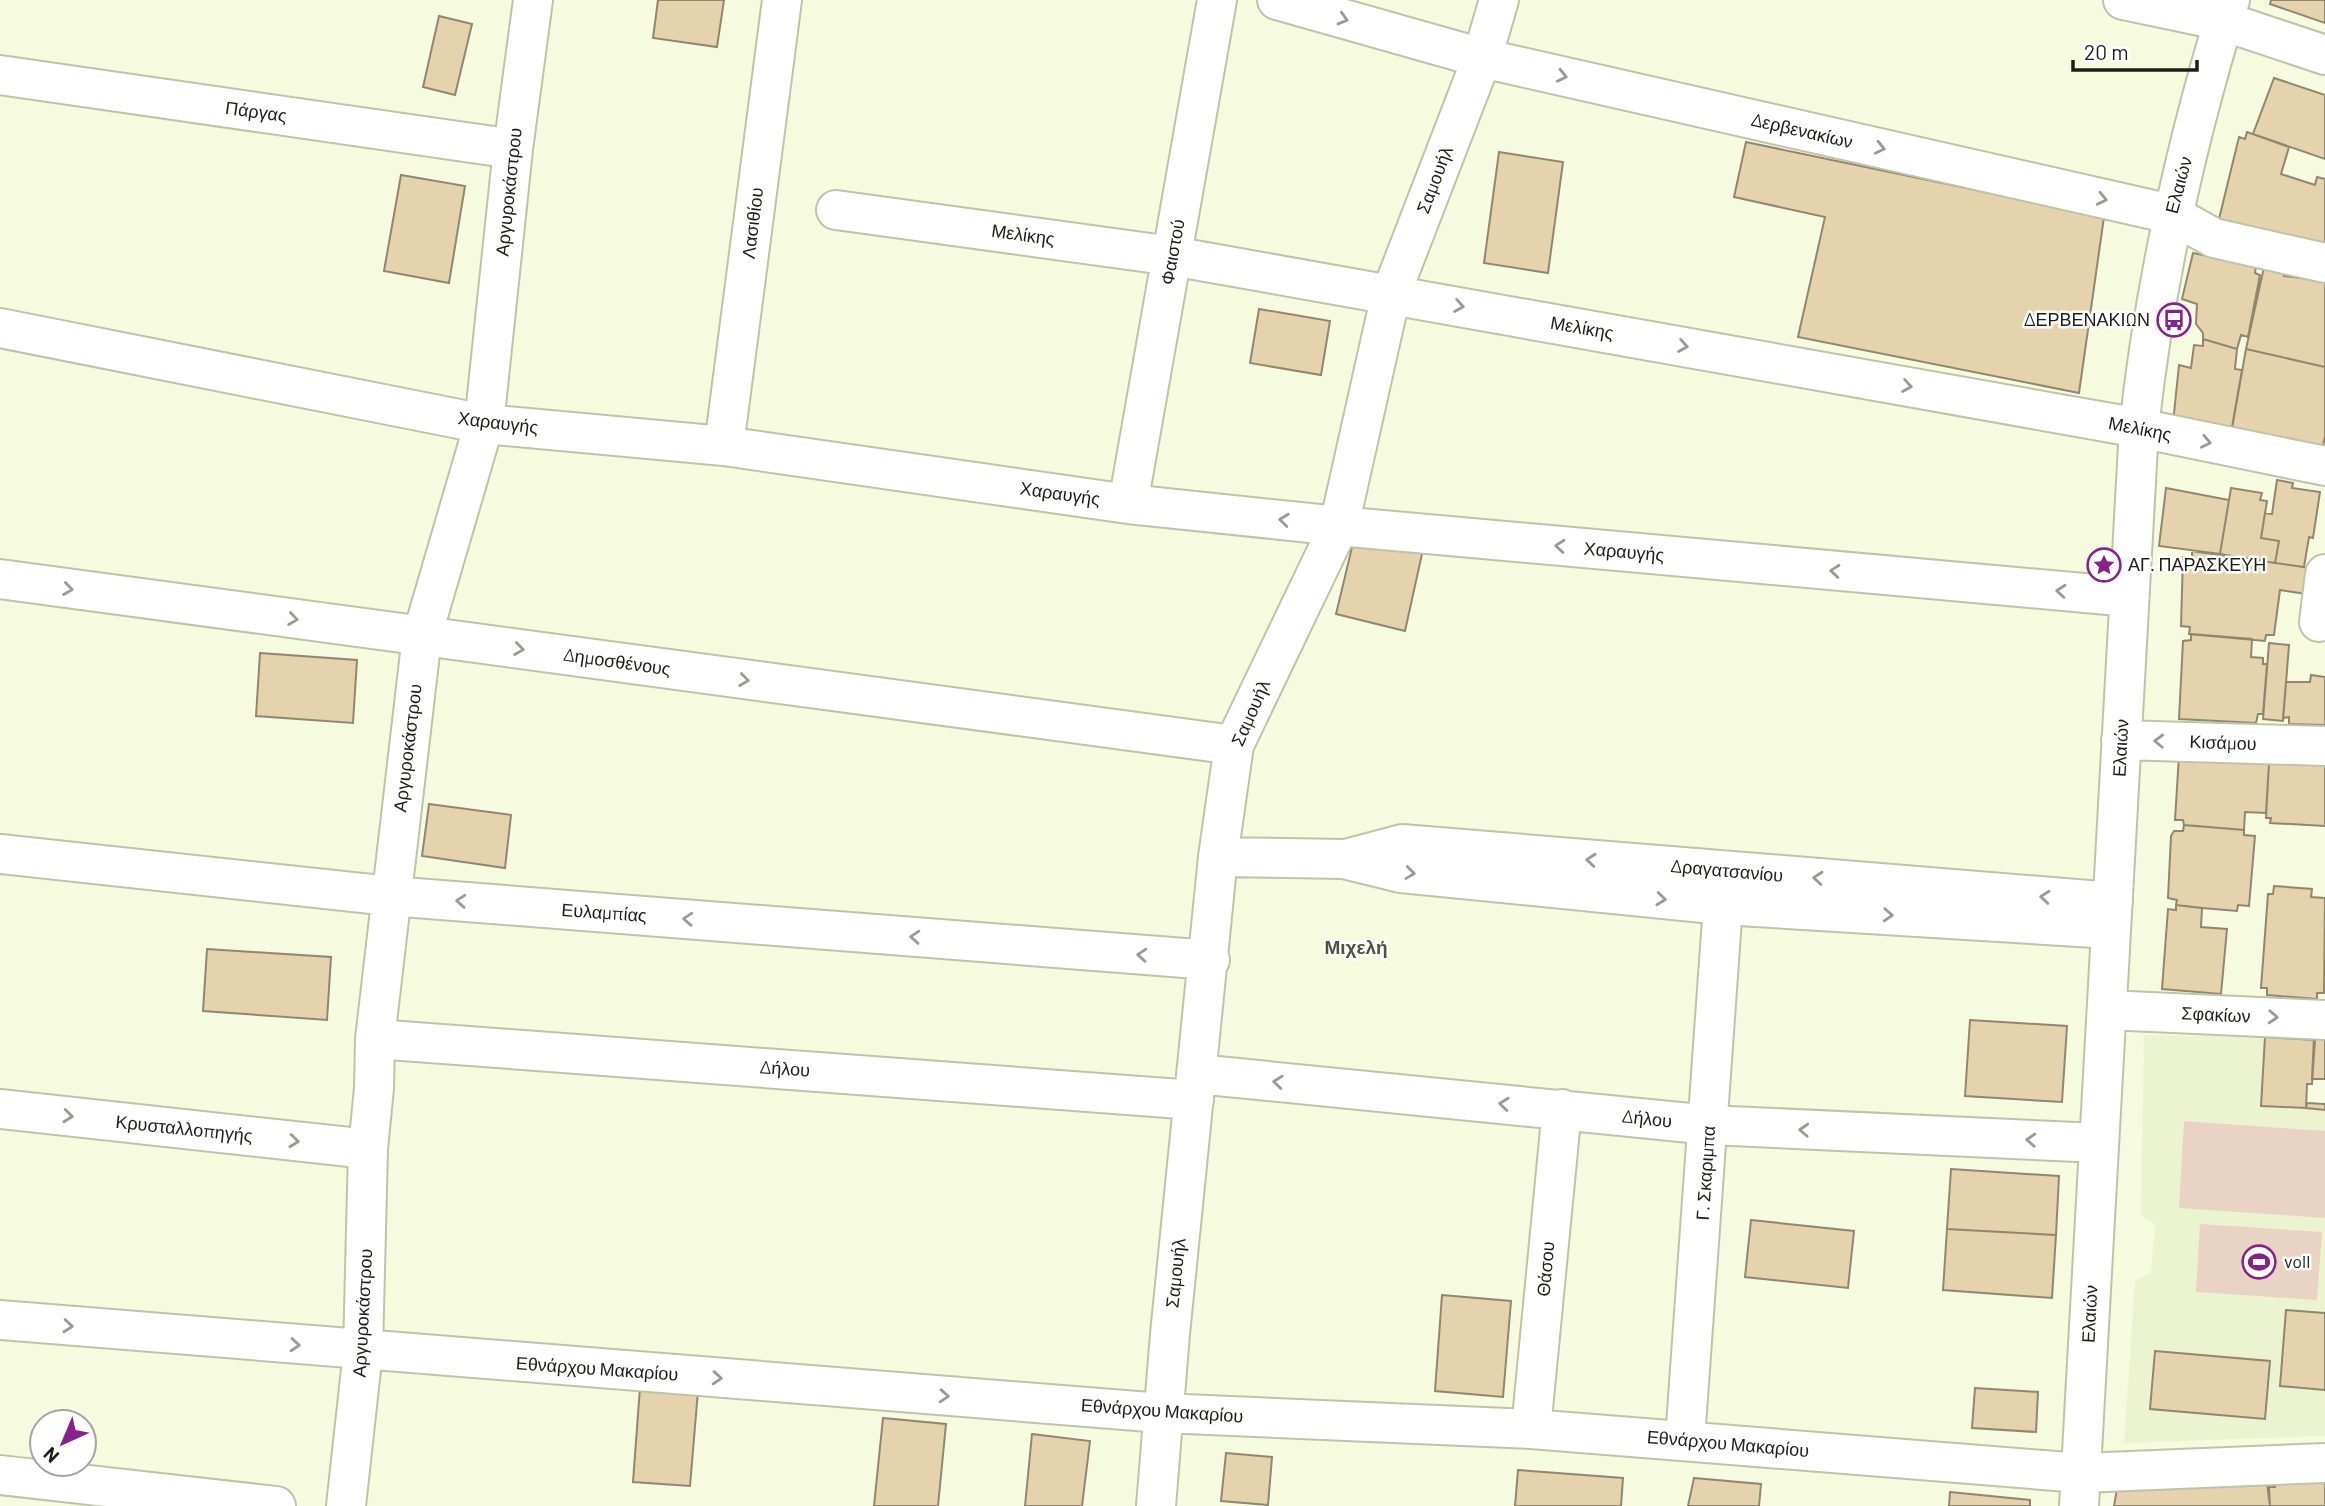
<svg xmlns="http://www.w3.org/2000/svg" width="2325" height="1506" font-family="Barlow,sans-serif">
<style>
.built{fill:#ecf3d0}
.green{fill:#e9d3c4}
.building{fill:#e5d3ae;stroke:#918670;stroke-width:2}
.lines{fill:none;stroke-linecap:round;stroke-linejoin:round}
.minor-casing{stroke:#bec3aa;stroke-width:42}
.minor{stroke:#fff;stroke-width:38}
.oneway{stroke:#999a96}
.labels{text-anchor:middle;stroke-width:5;stroke-linejoin:round;paint-order:stroke}
.street-label{font-size:18px;fill:#1c1e15;stroke:#fff}
.poi-label{font-size:18px;fill:#1c1e15;stroke:#fff;text-anchor:start}
.neighbourhood-label{font-size:19px;font-weight:bold;fill:#4f533d;stroke:#fff}
</style>
<rect width="100%" height="100%" fill="#f6fbe0"/>
<!-- built -->
<path class="built" d="M2144 1035 2265 1037 2261 1106 2325 1110V1436L2124 1443 2135 1281 2151 1272 2155 1224 2141 1215Z"/>
<!-- green -->
<path class="green" d="M2184 1121 2325 1131V1218L2179 1208Z
M2200 1224 2322 1232 2317 1300 2196 1292Z"/>
<!-- building -->
<path class="building" d="M658 0H724L717 47 653 38Z
M2271 0H2325V23L2270 4Z
M439 16 472 24 455 95 423 87Z
M2274 78 2325 95V159L2253 134Z
M2247 132 2289 147 2281 174 2315 185 2317 177 2325 179V245L2218 223 2239 137 2245 139Z
M1746 142 2104 217 2079 393 1798 337 1825 217 1734 197Z
M1499 152 1563 162 1548 273 1484 263Z
M401 175 465 186 449 283 384 271Z
M2193 253 2256 266 2255 273 2260 275 2248 337 2241 335 2237 349 2203 339V333L2196 324 2197 304 2182 299Z
M2264 267 2282 269 2284 276 2325 281V367L2246 349Z
M1259 309 1330 321 1321 375 1250 363Z
M2203 339 2237 349 2235 369 2242 370 2232 427 2173 423 2179 365 2191 368 2194 345 2203 346Z
M2246 349 2325 367V436L2322 452 2231 434Z
M2277 480 2293 483 2292 488 2320 492 2313 538 2309 537 2304 567 2275 563 2279 541 2261 538 2265 513 2272 514Z
M2166 488 2229 500 2220 554 2159 546Z
M2231 488 2262 493 2260 500 2267 501 2261 538 2279 541 2275 563 2220 554Z
M1354 539 1424 545 1405 631 1336 614Z
M2192 551 2310 568 2307 594 2280 590 2274 635H2266L2265 641 2189 634 2190 627 2181 626 2183 557H2192Z
M2191 634 2252 639 2251 657 2263 658V664H2267L2263 714H2258L2256 723 2179 719 2183 641 2191 640Z
M2269 643 2289 645 2283 721 2263 719Z
M260 653 357 660 353 723 256 716Z
M2311 675 2325 677V725L2289 724V717L2283 718 2286 682H2310Z
M2179 755 2269 763 2266 813 2245 812 2244 830 2184 825 2183 820H2175Z
M2325 760V826L2270 823 2271 818H2266L2269 763Z
M429 804 511 815 505 868 422 856Z
M2184 825 2244 830V835L2255 836 2249 906 2238 905 2237 911 2202 908 2176 905 2177 900 2168 898 2171 836 2174 831H2183Z
M2274 886 2312 889 2311 897 2325 898 2324 993H2317V999L2267 995V988H2261L2268 894H2273Z
M2176 905 2202 908 2201 927 2227 929 2221 994 2162 989 2168 909 2176 910Z
M207 949 331 957 327 1020 203 1011Z
M1970 1020 2067 1026 2062 1102 1965 1096Z
M2314 1036H2325V1079H2312Z
M2265 1037 2315 1040 2312 1084H2307L2306 1108 2261 1106Z
M2307 1103 2325 1104V1110L2306 1108Z
M1951 1169 2059 1176 2056 1235 1947 1229Z
M1751 1220 1854 1231 1848 1288 1745 1277Z
M1947 1229 2056 1235 2052 1298 1943 1290Z
M1442 1295 1511 1301 1503 1397 1435 1391Z
M2286 1310 2325 1313V1390L2280 1386Z
M2155 1351 2270 1361 2265 1419 2150 1409Z
M641 1374 699 1379 690 1486 633 1482Z
M1975 1388 2038 1392 2036 1432 1972 1428Z
M883 1418 946 1424 938 1506H874Z
M1032 1434 1090 1441 1082 1506H1025Z
M1226 1453 1272 1457 1268 1505 1221 1501Z
M1518 1470 1623 1478 1621 1506H1515Z
M1694 1478 1761 1484 1759 1506H1688Z
M2325 1481V1506H2270L2269 1487H2275V1483Z
M2267 1483 2270 1506H2114L2117 1489Z
M1950 1492 2030 1500V1506H1949Z"/>
<g class="lines">
<defs>
<path id="minor" d="M1277 0 1482 58 2171 214 2214 238 2325 263
M2123 0 2223 21 2325 55
M0 75 513 149
M836 210 1172 256 2139 428 2325 466
M0 328 484 424 724 446 1128 504 1339 526 2129 597
M724 446 782 0
M1128 504 1217 0
M0 579 1234 745
M2319 622 2325 574
M2121 740 2325 746
M0 854 390 896 1210 960
M1218 857 1344 859 1401 873 1723 905 2111 929
M1349 858 1402 844 2113 902
M2107 1010 2325 1020
M375 1039 1194 1100
M1197 1074 1710 1125 2099 1143
M0 1109 368 1149
M0 1320 1162 1413 1531 1429 2081 1473 2325 1463
M1531 1429 1562 1109
M1685 1440 1723 905
M0 1475 276 1506
M346 1506 363 1351 368 1149 374 1088 375 1039 422 636 484 424 513 149 533 0
M1156 1506 1170 1334 1218 857 1234 745 1339 526 1391 294 1482 58 1499 0
M2079 1506 2139 428C2155 280 2186 142 2230 0"/>
</defs>
<!-- minor casing -->
<use href="#minor" class="minor-casing"/>
<!-- minor -->
<use href="#minor" class="minor"/>
</g>
<!-- one-way arrows -->
<defs><path id="oneway-chevron" d="M-2-3.5L2.5 0L-2 3.5" fill="none" stroke-width="1.6" stroke-linecap="round" stroke-linejoin="round" transform="scale(1.75)"/></defs>
<g class="oneway">
<use href="#oneway-chevron" transform="translate(1343 19) rotate(16)"/>
<use href="#oneway-chevron" transform="translate(1562 76) rotate(13)"/>
<use href="#oneway-chevron" transform="translate(1880 148) rotate(13)"/>
<use href="#oneway-chevron" transform="translate(2102 199) rotate(13)"/>
<use href="#oneway-chevron" transform="translate(1459 306) rotate(10)"/>
<use href="#oneway-chevron" transform="translate(1683 346) rotate(10)"/>
<use href="#oneway-chevron" transform="translate(1907 386) rotate(10)"/>
<use href="#oneway-chevron" transform="translate(2206 442) rotate(12)"/>
<use href="#oneway-chevron" transform="translate(1284 520) rotate(-174)"/>
<use href="#oneway-chevron" transform="translate(1560 546) rotate(-175)"/>
<use href="#oneway-chevron" transform="translate(1835 571) rotate(-175)"/>
<use href="#oneway-chevron" transform="translate(68 589) rotate(8)"/>
<use href="#oneway-chevron" transform="translate(2061 591) rotate(-175)"/>
<use href="#oneway-chevron" transform="translate(293 619) rotate(8)"/>
<use href="#oneway-chevron" transform="translate(519 649) rotate(8)"/>
<use href="#oneway-chevron" transform="translate(744 680) rotate(8)"/>
<use href="#oneway-chevron" transform="translate(2159 741) rotate(-178)"/>
<use href="#oneway-chevron" transform="translate(1591 860) rotate(-175)"/>
<use href="#oneway-chevron" transform="translate(1410 873) rotate(7)"/>
<use href="#oneway-chevron" transform="translate(1818 878) rotate(-175)"/>
<use href="#oneway-chevron" transform="translate(2045 897) rotate(-175)"/>
<use href="#oneway-chevron" transform="translate(1661 899) rotate(6)"/>
<use href="#oneway-chevron" transform="translate(461 901) rotate(-176)"/>
<use href="#oneway-chevron" transform="translate(1888 915) rotate(3)"/>
<use href="#oneway-chevron" transform="translate(688 919) rotate(-176)"/>
<use href="#oneway-chevron" transform="translate(915 937) rotate(-176)"/>
<use href="#oneway-chevron" transform="translate(1142 955) rotate(-176)"/>
<use href="#oneway-chevron" transform="translate(2273 1017) rotate(3)"/>
<use href="#oneway-chevron" transform="translate(1278 1082) rotate(-174)"/>
<use href="#oneway-chevron" transform="translate(1504 1104) rotate(-174)"/>
<use href="#oneway-chevron" transform="translate(68 1116) rotate(6)"/>
<use href="#oneway-chevron" transform="translate(1804 1130) rotate(-177)"/>
<use href="#oneway-chevron" transform="translate(2031 1140) rotate(-177)"/>
<use href="#oneway-chevron" transform="translate(294 1141) rotate(6)"/>
<use href="#oneway-chevron" transform="translate(68 1326) rotate(5)"/>
<use href="#oneway-chevron" transform="translate(295 1345) rotate(5)"/>
<use href="#oneway-chevron" transform="translate(717 1378) rotate(4)"/>
<use href="#oneway-chevron" transform="translate(944 1396) rotate(4)"/>
</g>
<!-- icons -->
<defs>
<symbol id="bus-ring" viewBox="-11 -11 22 22"><circle r="9.5" fill="#fff" stroke="#86238b" stroke-width="1.5"/><path d="M-5-6H5V4H4V6H2V4H-2V6H-4V4H-5ZM-3.5-4V0h7V-4ZM-3.5 1.2v1.5H-2V1.2ZM2 1.2v1.5H3.5V1.2Z" fill="#86238b"/></symbol>
<symbol id="sight-ring" viewBox="-11 -11 22 22"><circle r="9.5" fill="#fff" stroke="#86238b" stroke-width="1.5"/><path d="M0-6L1.8-2.2L6-1.7L2.9 1.2L3.7 5.4L0 3.3L-3.7 5.4L-2.9 1.2L-6-1.7L-1.8-2.2Z" fill="#86238b"/></symbol>
<symbol id="stadium-ring" viewBox="-11 -11 22 22"><circle r="9.5" fill="#fff" stroke="#86238b" stroke-width="1.5"/><path d="M0-5a6.5 5 0 1 0 0 10a6.5 5 0 1 0 0-10ZM-3.5-1.8h7v3.6h-7Z" fill="#86238b"/></symbol>
</defs>
<g fill-rule="evenodd">
<use href="#bus-ring" x="2155" y="301" width="38" height="38"/>
<use href="#sight-ring" x="2085" y="546" width="38" height="38"/>
<use href="#stadium-ring" x="2240" y="1243" width="38" height="38"/>
</g>
<g class="labels">
<!-- street labels -->
<g class="street-label">
<text transform="translate(256 112) rotate(8)" y="6">Πάργας</text>
<text transform="translate(1802 131) rotate(13)" y="6">Δερβενακίων</text>
<text transform="translate(1435 180) rotate(-69)" y="6">Σαμουήλ</text>
<text transform="translate(2179 185) rotate(-75)" y="6">Ελαιών</text>
<text transform="translate(509 192) rotate(-84)" y="6">Αργυροκάστρου</text>
<text transform="translate(753 223) rotate(-83)" y="6">Λασιθίου</text>
<text transform="translate(1023 235) rotate(8)" y="6">Μελίκης</text>
<text transform="translate(1173 252) rotate(-80)" y="6">Φαιστού</text>
<text transform="translate(1582 328) rotate(10)" y="6">Μελίκης</text>
<text transform="translate(498 423) rotate(7)" y="6">Χαραυγής</text>
<text transform="translate(2140 429) rotate(11)" y="6">Μελίκης</text>
<text transform="translate(1060 494) rotate(8)" y="6">Χαραυγής</text>
<text transform="translate(1624 552) rotate(5)" y="6">Χαραυγής</text>
<text transform="translate(617 662) rotate(8)" y="6">Δημοσθένους</text>
<text transform="translate(1251 713) rotate(-66)" y="6">Σαμουήλ</text>
<text transform="translate(2223 743) rotate(2)" y="6">Κισάμου</text>
<text transform="translate(408 748) rotate(-83)" y="6">Αργυροκάστρου</text>
<text transform="translate(2121 748) rotate(-87)" y="6">Ελαιών</text>
<text transform="translate(1727 871) rotate(5)" y="6">Δραγατσανίου</text>
<text transform="translate(604 913) rotate(4)" y="6">Ευλαμπίας</text>
<text transform="translate(2216 1015) rotate(3)" y="6">Σφακίων</text>
<text transform="translate(785 1069) rotate(4)" y="6">Δήλου</text>
<text transform="translate(1647 1119) rotate(6)" y="6">Δήλου</text>
<text transform="translate(184 1129) rotate(6)" y="6">Κρυσταλλοπηγής</text>
<text transform="translate(1706 1173) rotate(-86)" y="6">Γ. Σκαριμπα</text>
<text transform="translate(1546 1269) rotate(-85)" y="6">Θάσου</text>
<text transform="translate(1176 1273) rotate(-84)" y="6">Σαμουήλ</text>
<text transform="translate(363 1313) rotate(-87)" y="6">Αργυροκάστρου</text>
<text transform="translate(2090 1314) rotate(-87)" y="6">Ελαιών</text>
<text transform="translate(597 1369) rotate(4)" y="6">Εθνάρχου Μακαρίου</text>
<text transform="translate(1162 1411) rotate(4)" y="6">Εθνάρχου Μακαρίου</text>
<text transform="translate(1728 1444) rotate(5)" y="6">Εθνάρχου Μακαρίου</text>
</g>
<!-- poi labels -->
<g class="poi-label">
<text x="2150" y="326" text-anchor="end">ΔΕΡΒΕΝΑΚΙΩΝ</text>
<text x="2128" y="571">ΑΓ. ΠΑΡΑΣΚΕΥΗ</text>
<text x="2284" y="1268">voll</text>
</g>
<!-- neighbourhood labels -->
<g class="neighbourhood-label">
<text x="1356" y="954">Μιχελή</text>
</g>
</g>
<!-- north arrow -->
<g transform="translate(63 1443) rotate(224)"><circle r="33" fill="#ffffff" stroke="#a4a5a1" stroke-width="2"/>
<path d="M0-5L12 26L0 18L-12 26Z" fill="#86238b"/>
<text y="-10" font-size="19" font-weight="bold" text-anchor="middle" fill="#1c1e15">N</text>
</g>
<!-- scale -->
<path d="M2073 60v10h124v-10" fill="none" stroke="#1c1e15" stroke-width="3.5"/>
<text x="2084" y="60" font-size="21" fill="#1c1e15" stroke="#ffffff" stroke-width="5" paint-order="stroke">20 m</text>
</svg>
